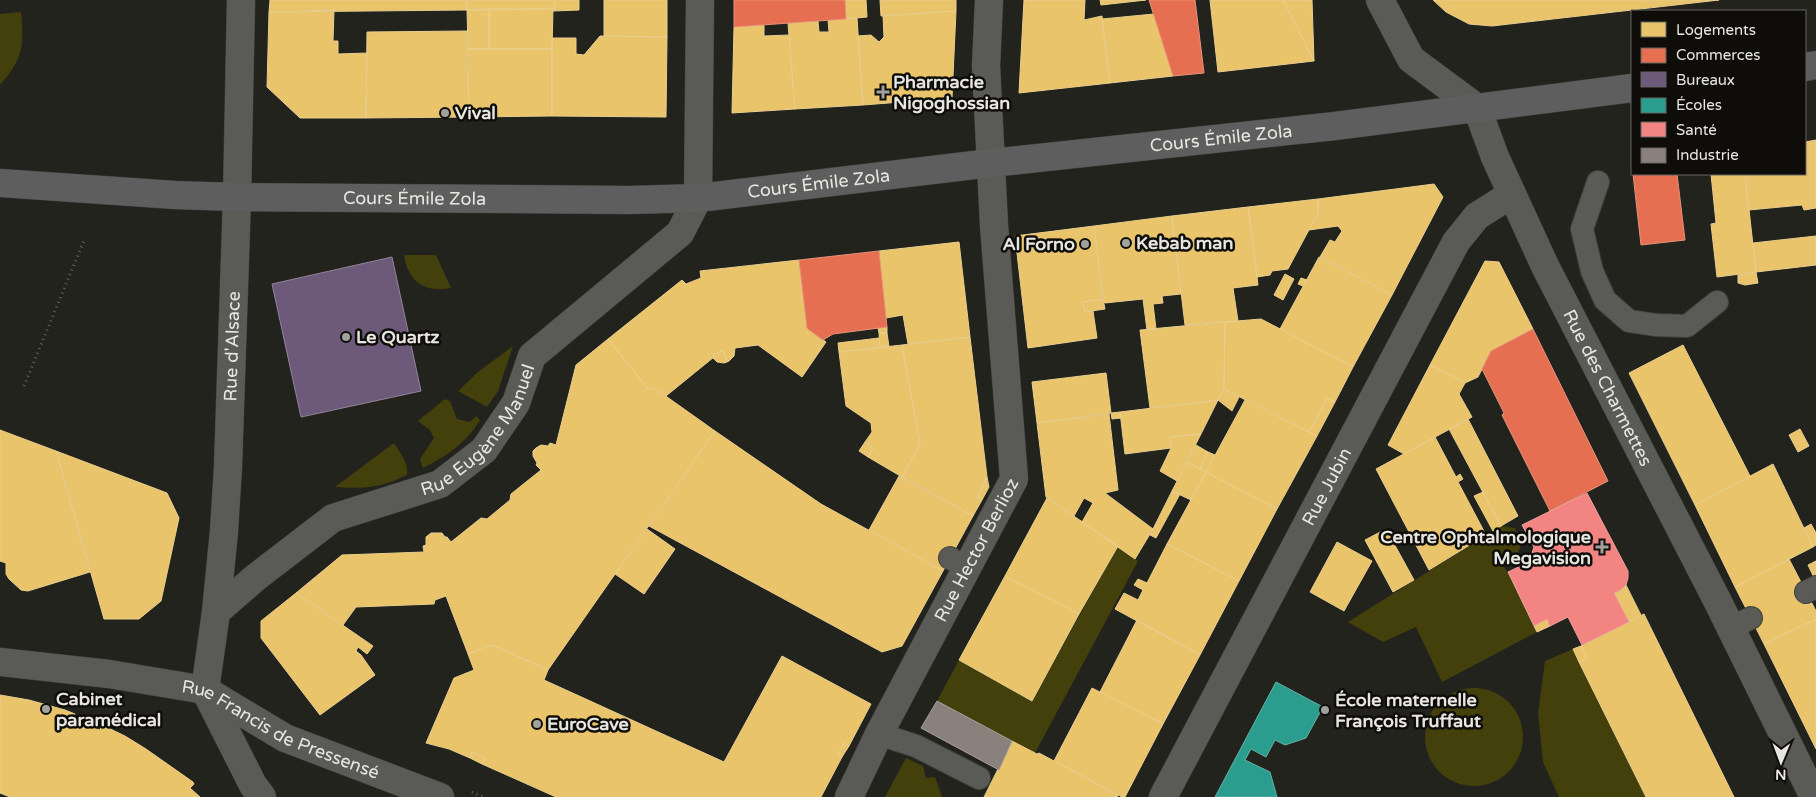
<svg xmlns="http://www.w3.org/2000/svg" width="1816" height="797" font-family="'Varela Round',sans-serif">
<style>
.green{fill:#44400c}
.homes{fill:#e9c46a;stroke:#e8ce8e}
.shops{fill:#e76f51;stroke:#e7937c}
.offices{fill:#6d597a;stroke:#928499}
.schools{fill:#2a9d8f;stroke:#63b3a8}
.health{fill:#f28482;stroke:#efa29e}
.industry{fill:#8a817c;stroke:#a6a09a}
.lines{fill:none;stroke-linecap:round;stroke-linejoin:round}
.lane-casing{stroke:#40403b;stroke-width:24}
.street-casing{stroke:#40403b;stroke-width:29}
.secondary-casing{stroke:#40403b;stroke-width:29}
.primary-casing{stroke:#40403b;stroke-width:29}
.path{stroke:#62625e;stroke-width:3;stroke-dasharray:1 4;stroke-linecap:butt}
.lane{stroke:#5a5a57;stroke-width:22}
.street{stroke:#5a5a57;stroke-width:28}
.secondary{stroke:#5a5a57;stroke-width:28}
.primary{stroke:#5e5e5e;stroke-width:28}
.poi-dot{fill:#a2a29d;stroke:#0e0d0a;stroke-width:2}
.labels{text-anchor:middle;stroke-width:5;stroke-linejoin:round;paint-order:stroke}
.poi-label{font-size:18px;font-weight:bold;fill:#e7e7e1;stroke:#0e0d0a;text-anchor:start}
.street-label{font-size:18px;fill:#e7e7e1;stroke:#0e0d0a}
</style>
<rect width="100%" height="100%" fill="#23231e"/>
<!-- green -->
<path class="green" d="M21 12C24 46 23 59 0 85V14Z
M404 255H436L451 288C425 293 408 282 404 255Z
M513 346 498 391 487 407 458 391 478 372Z
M445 399 450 401 457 419 470 422 476 416 480 420C465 444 448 455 423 468L420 459 434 438 430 430 418 421Z
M394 443C400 453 409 463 407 475 381 488 363 489 335 487Z
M1501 526 1515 528 1521 545 1517 555 1502 565 1508 572 1537 632 1442 682 1416 627 1383 642 1348 622Z
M1118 546 1138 561 1035 753 937 701 959 660 1032 701Z
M1573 649 1646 797H1559L1543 762 1538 713 1545 661Z
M1425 737a49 49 0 1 1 98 0a49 49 0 1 1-98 0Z
M906 758 923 766 926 778 935 777 942 797H885Z"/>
<!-- homes -->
<path class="homes" d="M270 0H467V10L269 12Z
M467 0H555V9L467 10Z
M555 0H579V10L553 11Z
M604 0H667V37L604 36Z
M845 0H866L867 17 846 19Z
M880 0H956V11L881 16Z
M1024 0H1085L1084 20 1102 16 1110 83 1019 93Z
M1100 0H1146L1101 5Z
M1210 0H1283L1314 61 1218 72Z
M1283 0H1312L1314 61Z
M1433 0H1719L1492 26 1469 24 1446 12Z
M489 9V49H468L467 10Z
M489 9H553L552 49H489Z
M334 10 333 41H338V54L367 53 366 118H300L267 87 269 12Z
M956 11 952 98 863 105 858 36 871 35 879 42 884 37 883 16Z
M1154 14 1173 76 1110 83 1102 19Z
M857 18 863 105 795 109 788 23 818 21 819 32H829L828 20Z
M764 25V36L789 35 795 109 732 113 734 27Z
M467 31 469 117 366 118 367 32Z
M600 36 667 37 666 117 552 116V38H576V54L584 55Z
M468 49H552V116L469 117Z
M1816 140V208L1804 210 1802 205 1749 210 1745 174H1805V142Z
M1711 174H1745L1756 272 1717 277 1711 224 1716 223Z
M1434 184 1443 197 1392 295 1320 257 1330 240 1335 242 1342 231 1338 226 1309 230 1318 213V199Z
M1318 199V213L1288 269 1272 271 1270 275 1257 277 1248 207Z
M1248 207 1258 285 1233 288 1238 321 1185 325 1172 216Z
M1172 216 1181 294 1162 296 1163 303 1153 304 1156 329 1147 330 1143 299 1105 303 1104 302 1094 226Z
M1094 226 1103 299 1083 302 1085 312 1093 311 1097 338 1028 348 1015 236Z
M1816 236V265L1756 272 1753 243Z
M959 242 970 337 908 344 903 315 886 318 879 251Z
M1319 257 1392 295 1353 367 1280 329Z
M799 260 807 328 826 342 802 377 758 345 735 348 734 356 729 361 727 362 723 350 713 355 714 357 666 396 653 387 649 390 608 339 682 280 686 284 701 278 700 271Z
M1485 261 1499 262 1533 329 1491 351 1478 377 1465 383 1430 365Z
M1756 272 1758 283 1745 285 1738 283V275Z
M1285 274 1294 279 1283 300 1274 295Z
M1301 278 1307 280 1303 286 1298 284Z
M1103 299 1105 309 1085 312 1083 302Z
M1261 319 1353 367 1335 402 1327 398 1309 432 1224 389 1225 322Z
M1225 322 1224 389 1218 400 1150 408 1140 330Z
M887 327V333H879L878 328Z
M879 333H887L889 347 880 348Z
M970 337 987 477 977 497 982 500 973 516 902 477 920 444 902 345Z
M879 338 880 348 839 352 838 343Z
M608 339 649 390 653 387 715 431 548 670 492 645 468 654 446 596 435 600 434 604 356 607 343 625 296 593 342 555 424 552 423 546 426 545V537L431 533H442L445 537H447L451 542 481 518 487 519 510 500 511 494 541 470 536 465 537 463 533 456V451L536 448 541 445 548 446 550 443 556 445 576 365Z
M902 345 920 444 902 477 868 457 873 448 865 442 872 432 871 423 846 406 839 352Z
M1683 345 1750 476 1695 505 1629 373Z
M723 350 727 362 724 363 717 362 713 358 714 357 713 355Z
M1430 365 1465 383 1459 394 1472 417 1404 454 1388 445Z
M1106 373 1111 413 1037 423 1032 382Z
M1224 389 1239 397 1232 411 1218 400Z
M1327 398 1335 402 1317 436 1309 432Z
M1218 400 1201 434 1170 437 1171 448 1125 454 1120 412Z
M1245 400 1317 436 1277 509 1206 472Z
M1120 412 1121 418 1112 419 1111 413Z
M1109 414 1118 490 1105 493 1153 529 1135 559 1082 522 1093 503 1084 498 1074 516 1046 497 1037 423Z
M1468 419 1518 516 1501 526 1449 429Z
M1800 429 1809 446 1798 452 1789 435Z
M0 430 56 451 90 572 28 591 21 590 9 579 6 574V563L0 561Z
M715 431 821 504 943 571 902 646 882 652 649 526Z
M1201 434 1177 481 1160 471 1171 448 1170 437Z
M1435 437 1456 477 1460 474 1463 479 1458 482 1486 535 1429 570 1376 469Z
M865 442 873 448 868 457 859 451Z
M1196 445 1208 452 1200 469 1187 462Z
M56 451 167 493 179 518 161 601 139 619H104Z
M1208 452 1215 455 1206 472 1200 469Z
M1187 462 1206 472 1191 500 1172 491Z
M1773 464 1813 547 1735 587 1695 505Z
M1206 472 1277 509 1239 581 1167 544Z
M899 476 973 516 943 571 869 530Z
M987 477 989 487 982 500 977 497Z
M1172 491 1180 494 1156 538 1150 535Z
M1483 492 1501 526 1493 531 1474 496Z
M1047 498 1118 546 1079 614 1005 576Z
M1811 524 1816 533V545L1813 547 1804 528Z
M647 529 675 549 644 594 615 574Z
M1386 529 1414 580 1393 592 1365 540Z
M1337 542 1372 561 1344 611 1310 592Z
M1167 544 1239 581 1200 655 1115 609 1124 593 1138 600 1143 590 1134 585 1138 579 1147 583Z
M1789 559 1816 611V619L1764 644 1735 587Z
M1816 561V582L1808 565Z
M1005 576 1079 614 1032 701 959 660Z
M1626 585 1641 615 1629 622 1614 593 1619 591Z
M296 593 373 646 367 654 358 647 356 651 361 655 375 675 320 715 261 638V621Z
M1644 614 1734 797H1646L1579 662 1587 658 1581 646Z
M1547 619 1550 626 1537 632 1534 626Z
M1816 619V749L1764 644Z
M1137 620 1200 655 1163 724 1100 692Z
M492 645 548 670 544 680 724 762 782 656 871 704 849 746 844 743 838 754 842 757 821 797H556L482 764 485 758 472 752 470 758 449 749 426 743 454 678 474 670 468 654Z
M1581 646 1587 658 1579 662 1573 649Z
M1092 688 1163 724 1125 797H1122L1054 761Z
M0 695 29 700 65 710 75 714 74 720 100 730 102 725 125 736 146 749 193 782 194 784 190 788 200 797H10L0 793Z
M1012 741 1037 754 1039 753 1118 795 1117 797H984Z
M844 743 849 746 842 757 838 754Z
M472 752 485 758 482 764 470 758Z"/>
<!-- shops -->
<path class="shops" d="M734 0H845L846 19 734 27Z
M1149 0H1195L1204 73 1173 76Z
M1633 174H1677L1685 240 1641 245Z
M879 251 887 327 833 334 823 340 809 330 807 328 799 260Z
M1533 329 1608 481 1550 511 1502 415 1504 413 1482 369 1491 351Z"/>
<!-- offices -->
<path class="offices" d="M392 257 421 391 301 417 272 284Z"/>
<!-- schools -->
<path class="schools" d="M1276 682 1323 707 1306 738 1285 745 1275 740 1266 757 1251 749 1245 760 1270 772 1277 797H1215Z"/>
<!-- health -->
<path class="health" d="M1587 493 1628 571V578L1626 585 1619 591 1614 593 1629 622 1582 645 1568 617 1550 626 1547 619 1534 626 1508 572 1529 562 1534 547 1522 525Z"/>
<!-- industry -->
<path class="industry" d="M937 701 1012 741 999 770 921 728Z"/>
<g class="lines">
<defs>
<path id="lane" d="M1598 182 1582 229 1592 271 1605 300 1629 321 1656 325 1687 326 1717 302
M950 558 967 568
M1806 592 1816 587
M1730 628 1751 618
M879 734 916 746 979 778"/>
<g id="street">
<path id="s1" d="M1380 0 1411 59 1477 108 1495 157 1545 266 1718 602 1814 797"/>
<path d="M237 197 241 0"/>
<path id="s2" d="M216 612 255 578 333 518 440 484 484 450 516 403 532 356 680 233 698 198 700 0"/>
<path d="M205 690 253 785 262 797"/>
<path id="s3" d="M849 797 879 734 1014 479 994 225 986 66 989 0"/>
<path id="s4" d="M1163 797 1456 242 1477 216 1512 194"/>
</g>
<g id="secondary">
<path id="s5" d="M0 662 109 674 205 690 285 738 440 797"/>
<path id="s6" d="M205 690 216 612 224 531 228 467 237 197"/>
</g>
<g id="primary">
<path d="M1805 67 1816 65"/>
<path id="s7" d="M0 183 175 195 237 197 631 200 698 198 991 163 1335 126 1632 88"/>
</g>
</defs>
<!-- lane casing -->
<use href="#lane" class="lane-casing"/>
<!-- street casing -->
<use href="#street" class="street-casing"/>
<!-- secondary casing -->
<use href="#secondary" class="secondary-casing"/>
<!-- primary casing -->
<use href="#primary" class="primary-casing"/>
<!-- path -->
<path class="path" d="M24 386 85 238
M472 792 483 797"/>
<!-- lane -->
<use href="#lane" class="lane"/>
<!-- street -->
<use href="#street" class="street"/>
<!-- secondary -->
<use href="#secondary" class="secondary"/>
<!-- primary -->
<use href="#primary" class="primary"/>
</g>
<!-- markers -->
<g class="poi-dot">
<path d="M880.5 84.5h5v5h5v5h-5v5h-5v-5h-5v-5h5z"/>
<circle cx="445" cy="113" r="5"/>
<circle cx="1126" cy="243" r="5"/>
<circle cx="1085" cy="244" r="5"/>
<circle cx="346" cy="337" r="5"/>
<path d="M1599.5 539.5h5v5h5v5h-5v5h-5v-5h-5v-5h5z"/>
<circle cx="46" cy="709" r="5"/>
<circle cx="1325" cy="710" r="5"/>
<circle cx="537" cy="724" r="5"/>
</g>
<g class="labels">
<!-- poi labels -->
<g class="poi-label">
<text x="893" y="88">Pharmacie<tspan x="893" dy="21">Nigoghossian</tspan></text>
<text x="455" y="119">Vival</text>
<text x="1136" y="249">Kebab man</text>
<text x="1075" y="250" text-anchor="end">Al Forno</text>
<text x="356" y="343">Le Quartz</text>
<text x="1591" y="543" text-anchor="end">Centre Ophtalmologique<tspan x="1591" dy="21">Megavision</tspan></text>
<text x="56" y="705">Cabinet<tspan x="56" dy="21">paramédical</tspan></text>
<text x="1335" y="706">École maternelle<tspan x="1335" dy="21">François Truffaut</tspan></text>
<text x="547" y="730">EuroCave</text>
</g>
<!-- street labels -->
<g class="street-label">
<text dy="6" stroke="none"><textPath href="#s7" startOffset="1225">Cours Émile Zola</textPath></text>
<text dy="6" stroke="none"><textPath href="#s7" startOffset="820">Cours Émile Zola</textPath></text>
<text dy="6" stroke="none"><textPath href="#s7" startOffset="415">Cours Émile Zola</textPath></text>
<text dy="6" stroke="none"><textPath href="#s6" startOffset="345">Rue d'Alsace</textPath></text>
<text dy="6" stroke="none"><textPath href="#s1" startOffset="458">Rue des Charmettes</textPath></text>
<text dy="6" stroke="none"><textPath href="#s2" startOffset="329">Rue Eugène Manuel</textPath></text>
<text dy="6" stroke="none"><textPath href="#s4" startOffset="351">Rue Jubin</textPath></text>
<text dy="6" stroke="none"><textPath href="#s3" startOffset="278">Rue Hector Berlioz</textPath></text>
<text dy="6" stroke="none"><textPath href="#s5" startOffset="292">Rue Francis de Pressensé</textPath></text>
</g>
</g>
<!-- legend -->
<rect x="1631" y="10" width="175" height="165" fill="#0e0d0a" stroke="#656460"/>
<rect x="1641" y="22" width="25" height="15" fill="#e9c46a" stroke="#656460"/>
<text x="1676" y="35" font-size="15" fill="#e7e7e1">Logements</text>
<rect x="1641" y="48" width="25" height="15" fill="#e76f51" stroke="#656460"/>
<text x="1676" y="60" font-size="15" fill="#e7e7e1">Commerces</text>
<rect x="1641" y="72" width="25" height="15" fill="#6d597a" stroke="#656460"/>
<text x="1676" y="85" font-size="15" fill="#e7e7e1">Bureaux</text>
<rect x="1641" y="98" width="25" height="15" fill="#2a9d8f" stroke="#656460"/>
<text x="1676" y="110" font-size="15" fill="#e7e7e1">Écoles</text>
<rect x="1641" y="122" width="25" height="15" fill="#f28482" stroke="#656460"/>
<text x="1676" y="135" font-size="15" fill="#e7e7e1">Santé</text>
<rect x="1641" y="148" width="25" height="15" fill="#8a817c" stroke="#656460"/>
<text x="1676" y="160" font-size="15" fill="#e7e7e1">Industrie</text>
<!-- north arrow -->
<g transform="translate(1781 762) rotate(181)" stroke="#0e0d0a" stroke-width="4" paint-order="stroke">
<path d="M0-4L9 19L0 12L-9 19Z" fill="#e7e7e1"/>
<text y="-8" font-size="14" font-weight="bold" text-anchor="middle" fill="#e7e7e1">N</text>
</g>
</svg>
